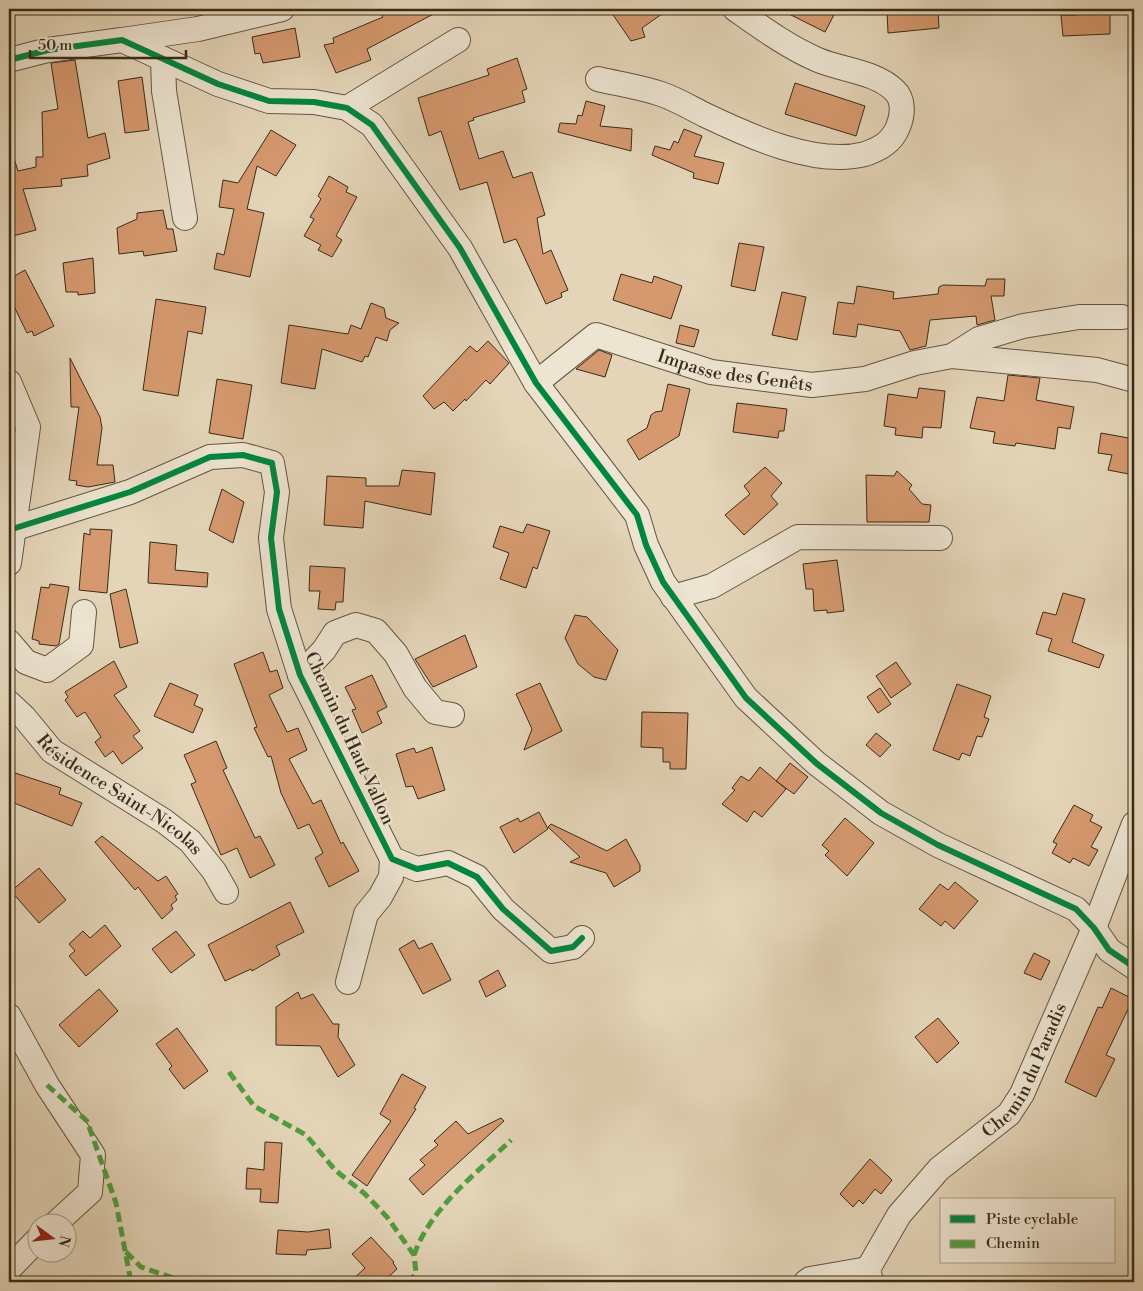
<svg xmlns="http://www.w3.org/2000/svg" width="1143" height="1291" font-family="'Libre Bodoni',serif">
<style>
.building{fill:#d6996f;stroke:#392c19}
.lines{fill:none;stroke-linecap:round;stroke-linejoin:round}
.minor-casing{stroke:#645641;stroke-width:26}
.minor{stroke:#ede4d1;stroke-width:24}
.quiet{stroke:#529d3e;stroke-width:5;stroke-dasharray:10 5;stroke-linecap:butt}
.cycleway-casing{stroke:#ede4d1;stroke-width:9}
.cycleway{stroke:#00873e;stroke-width:6}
.labels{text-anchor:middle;stroke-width:4.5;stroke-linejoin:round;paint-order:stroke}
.street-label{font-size:18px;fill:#392c19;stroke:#ede4d1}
</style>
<rect width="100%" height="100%" fill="#e4d5b8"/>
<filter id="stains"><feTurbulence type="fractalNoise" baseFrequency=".004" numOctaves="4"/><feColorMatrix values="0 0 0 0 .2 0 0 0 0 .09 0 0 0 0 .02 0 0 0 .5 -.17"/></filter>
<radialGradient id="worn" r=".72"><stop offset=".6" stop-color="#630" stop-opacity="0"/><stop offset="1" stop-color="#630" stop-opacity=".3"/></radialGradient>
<!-- building -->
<path class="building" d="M378 9H443L367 49 371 60 336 73 324 45 334 43 333 38 383 17Z
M609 9H669L642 28 645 37 631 41Z
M779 9H837L825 32Z
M887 9H938L939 28 888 33Z
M1078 9H1110V34L1063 36 1061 15H1077Z
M295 28 300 57 263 63 260 53 255 54 252 37Z
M517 58 527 89 522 91 525 102 473 118 474 120 468 122 479 159 503 151 513 178 532 172 545 215 537 218 543 254 551 250 568 290 561 293 562 297 546 304 516 239 504 243 487 182 460 190 441 131 429 136 418 98 489 75 487 69Z
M75 60 88 138 105 133 110 158 87 165 88 176 61 179 62 186 23 189 36 230 9 237V156L13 155 18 171 36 167V157H43L42 112 58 109 51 63Z
M142 77 149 130 125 133 118 81Z
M795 83 865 106 856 136 785 114Z
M586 101 605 106 600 126 632 129 631 151 558 132 560 123 576 124 578 115 582 116Z
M684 129 702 136 694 156 724 163 718 184 693 178 694 173 652 155 655 146 670 150 674 141 678 143Z
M271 130 296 145 276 176 257 166 247 209 264 213 250 277 214 269 217 253 224 255 234 209 219 207 223 180 238 183Z
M329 176 348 187 346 192 357 197 336 236 342 240 332 257 318 250 321 245 304 236 314 219 310 217 321 199 318 196Z
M163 210 167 229H173L177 251 144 256 143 251 119 254 117 228 137 219V213Z
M739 243 764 247 755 291 731 286Z
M93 258 95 293 78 295V292H66L63 263Z
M25 270 54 326 34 336 32 331 27 333 9 296V279Z
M621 274 652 283 654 276 682 286 671 319 613 300Z
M987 279H1005L1004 296H991L995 320 977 325 976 316 930 320 926 346 910 350 900 331 858 324 856 337 833 334 838 302 854 304 857 286 894 292 893 299 938 294 939 287 943 285 985 286Z
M782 292 806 297 797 340 772 335Z
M156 299 206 307 202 334 188 331 178 396 143 390Z
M371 303 384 308 386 318 399 323 390 330 387 341 376 337 368 357 365 356 362 362 322 349 315 389 281 383 289 325 348 334 351 325 361 329Z
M680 325 699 330 694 347 676 343Z
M488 341 509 363 490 384 486 380 466 401 465 399 453 411 444 402 434 409 423 396 470 346 477 352Z
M599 350 612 355 605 377 576 369Z
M70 358 100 417 102 428 97 465H113L115 482 88 487 76 485 77 481 69 480 79 407H71Z
M1008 375 1040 378 1036 400 1074 407 1070 429 1058 427 1055 449 1016 443 1015 446 993 443 995 432 970 428 977 397 1004 401Z
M217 379 252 385 243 439 209 433Z
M668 384 690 389 679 436 639 460 627 440 647 428 651 415 655 412 662 411Z
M919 388 945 391 941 428 923 427 922 438 895 435 896 428 884 426 888 394 917 398Z
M737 403 787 409 784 431H779L778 438 733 432Z
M1101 433 1134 439V475L1108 470 1112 455 1098 453Z
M765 467 782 483 771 496 778 504 744 535 725 515 750 494 744 486Z
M402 470 435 473 431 515 365 501 363 528 324 525 327 476 366 478V486H399Z
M897 471 912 485 909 489 922 504 931 505 929 522H867L866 475 894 476Z
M222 489 244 502 233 543 209 530Z
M527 524 550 531 537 569 533 567 526 588 500 579 509 553 493 547 500 526 523 533Z
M90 529 112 530 107 593 79 590 84 533 90 535Z
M150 542 177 545 175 570 208 573 207 587 148 583Z
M837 560 844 611 827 613V610L814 611 813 589H806L803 564Z
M310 566 345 568 343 602H336L335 610 318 609 320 591H309Z
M50 584 69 587 59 644 56 646 39 644V641L32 639 41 587 49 588Z
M126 589 138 643 120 648 110 594Z
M1063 593 1085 599 1072 642 1104 655 1099 668 1048 651 1052 639 1036 634 1043 612 1056 615Z
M575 615 587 617 618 650 606 680 594 677 578 664 565 638Z
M465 635 477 667 433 687 415 659Z
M263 652 270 672 277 670 283 688 269 695 287 732 298 728 307 750 289 759 313 804 321 800 341 844 343 842 359 871 329 887 315 858 323 853 309 824 298 829 281 793 271 756 268 757 254 728 257 727 234 664Z
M114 661 127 687 114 695 140 731 133 736 143 748 122 764 113 751 105 757 95 742 101 737 85 712 77 717 65 700 68 697 65 692Z
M896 662 911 684 891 698 876 676Z
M372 675 387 707 377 712 382 723 362 733 352 710 356 709 345 687Z
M170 683 198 695 194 705 203 709 193 733 154 716Z
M540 683 562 731 524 750 532 729 516 694Z
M957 684 991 696 984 717 989 719 982 737 977 736 970 756 962 753 959 760 933 750Z
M880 688 891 704 878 713 867 697Z
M642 712 688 713 686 769H670V762H663V748L641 747Z
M876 733 891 745 880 757 866 745Z
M216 741 227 768 223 770 255 838 260 836 275 865 250 878 237 848 221 855 191 784 196 782 184 755Z
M432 747 445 790 418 799 413 786 406 787 396 754 414 748 416 753Z
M790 763 808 777 794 794 776 781Z
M760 767 786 789 762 817 754 811 747 822 722 804 735 790 732 788 741 776 749 781Z
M9 771 61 788 59 794 82 803 72 826 9 801Z
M1074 805 1093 815 1090 821 1102 827 1091 847 1098 850 1089 866 1073 858 1070 863 1052 853 1057 844 1053 842Z
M539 812 548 829 514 853 500 827 518 818 520 822Z
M845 818 874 843 847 876 825 855 829 851 822 845Z
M551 824 607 851 626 839 640 865V871L614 887 606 873 570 862 580 857 548 827Z
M102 836 158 881 166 876 178 894 175 896 177 900 171 905 173 909 162 919 138 887 135 890 95 842Z
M39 868 66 900 39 923 11 891Z
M955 882 978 901 954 929 945 921 941 926 919 909 940 884 948 890Z
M290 902 304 932 276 946 280 955 252 971 251 969 225 981 208 945Z
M105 925 121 946 86 976 69 956 75 951 69 944 83 931 90 938Z
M176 931 195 955 171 973 152 949Z
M414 940 419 949 432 943 451 980 423 994 399 949Z
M1034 953 1050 961 1041 980 1024 973Z
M498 970 506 986 486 997 479 981Z
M1111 988 1133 999 1106 1055 1115 1059 1096 1097 1065 1082 1098 1007 1102 1008Z
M99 989 118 1011 79 1047 59 1025Z
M298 992 301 999 313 994 333 1024H339L338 1037 355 1065 338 1077 320 1046 276 1045V1007Z
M938 1018 959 1043 937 1063 915 1037Z
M177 1028 208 1071 184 1089 169 1069 172 1066 156 1044Z
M402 1074 426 1087 414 1108 416 1109 367 1186 352 1175 391 1121 380 1114Z
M501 1118 504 1121 423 1195 409 1179 425 1165 420 1160 438 1145 434 1141 456 1121 468 1134Z
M265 1142 282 1143 278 1203 260 1202 261 1189H246L247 1168 264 1170Z
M870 1159 892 1180 881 1194 875 1189 863 1204 859 1200 853 1207 840 1194Z
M329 1229 331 1248 307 1250 306 1255 276 1254 278 1230 308 1232Z
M371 1237 394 1262 393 1263 397 1269 383 1282H350L365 1268 352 1254Z"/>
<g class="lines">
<defs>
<g id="minor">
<path d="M122 40 198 29 282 9"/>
<path d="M163 59 164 91 185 218"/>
<path d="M9 60 48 50 122 40 218 84 269 101 314 102 347 108 372 125 460 248 536 383 637 515 646 545 663 582 746 698 816 763 881 813 938 845 1076 909 1094 928 1109 950 1134 967"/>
<path d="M598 79C619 84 640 87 661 94 676 99 691 108 705 115 749 136 816 167 865 154 880 149 892 142 898 127 903 115 904 100 895 91 877 72 842 70 818 60 788 47 762 28 735 9"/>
<path d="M347 108 458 40"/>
<path d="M952 356 979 339 1023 326 1079 317H1122"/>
<path d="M9 382 28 427 9 563"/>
<path id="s1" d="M536 383 596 335 711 372 812 385 865 379 915 363 952 356 1097 370 1134 380"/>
<path d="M9 530 130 492 210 457 243 455 272 463 277 492 271 538 279 609 300 675 392 859 417 869 448 863 477 877 503 909 551 951 573 947 582 938"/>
<path d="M673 597 712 586 798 537 940 538"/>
<path d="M9 642 26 662 47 670 81 645 84 612"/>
<path d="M300 675 324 650 335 633 356 625 376 631 396 654 415 688 435 712 452 715"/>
<path id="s2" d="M9 703 24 717 52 751 164 821 190 841 214 871 226 892"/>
<path d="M348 982 366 914 380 897 391 877 392 859"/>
<path d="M9 1016 47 1085 93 1155 90 1192 55 1224"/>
<path d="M9 1269 38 1239"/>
<path d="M806 1282 810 1279 868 1269"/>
<path id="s3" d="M871 1282 868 1269 899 1215 939 1169 1009 1114 1022 1094 1094 928 1134 824"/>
</g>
</defs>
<!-- minor casing -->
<use href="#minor" class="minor-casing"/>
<!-- minor -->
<use href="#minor" class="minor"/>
<!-- quiet -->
<path class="quiet" d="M229 1072 254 1106 306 1135 335 1170 365 1194 387 1217 414 1255 416 1273 409 1282
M47 1085 87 1121 116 1203 131 1282
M126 1252 141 1267 185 1282
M414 1255C431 1207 476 1174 511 1140"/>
<defs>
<path id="cycleway" d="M9 60 48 50 122 40 218 84 269 101 314 102 347 108 372 125 460 248 536 383 637 515 646 545 663 582 746 698 816 763 881 813 938 845 1076 909 1094 928 1109 950 1134 967
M9 530 130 492 210 457 243 455 272 463 277 492 271 538 279 609 300 675 392 859 417 869 448 863 477 877 503 909 551 951 573 947 582 938"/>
</defs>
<!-- cycleway casing -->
<use href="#cycleway" class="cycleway-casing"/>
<!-- cycleway -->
<use href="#cycleway" class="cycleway"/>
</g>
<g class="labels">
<!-- street labels -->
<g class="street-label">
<text dy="6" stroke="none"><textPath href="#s1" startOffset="221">Impasse des Genêts</textPath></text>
<text transform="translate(350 738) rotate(65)" y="6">Chemin du Haut Vallon</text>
<text dy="6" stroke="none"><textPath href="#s2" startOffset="145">Résidence Saint-Nicolas</textPath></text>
<text dy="6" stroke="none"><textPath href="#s3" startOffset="271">Chemin du Paradis</textPath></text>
</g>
</g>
<!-- margin -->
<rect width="1143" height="1291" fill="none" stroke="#e4d5b8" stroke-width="30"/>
<rect x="10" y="10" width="1123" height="1271" fill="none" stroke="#392c19" stroke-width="2.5"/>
<rect x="15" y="15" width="1113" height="1261" fill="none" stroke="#392c19"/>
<!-- legend -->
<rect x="940" y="1198" width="175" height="65" fill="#ede4d1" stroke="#a59a87"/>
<rect x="950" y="1215" width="25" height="8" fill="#00873e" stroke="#a59a87"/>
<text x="986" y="1224" font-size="15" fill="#392c19">Piste cyclable</text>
<rect x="950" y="1240" width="25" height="8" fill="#529d3e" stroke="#a59a87"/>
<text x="986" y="1248" font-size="15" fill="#392c19">Chemin</text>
<!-- north arrow -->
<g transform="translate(52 1238) rotate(105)"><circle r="24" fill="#ede4d1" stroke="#a59a87"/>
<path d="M0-4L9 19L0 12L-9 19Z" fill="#8f2418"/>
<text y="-8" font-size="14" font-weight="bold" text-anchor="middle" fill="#392c19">N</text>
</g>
<!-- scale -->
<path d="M30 50v8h156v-8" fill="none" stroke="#392c19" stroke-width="2.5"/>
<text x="38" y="50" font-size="15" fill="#392c19" stroke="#ede4d1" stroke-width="4" paint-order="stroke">50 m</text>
<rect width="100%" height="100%" filter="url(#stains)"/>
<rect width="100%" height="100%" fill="url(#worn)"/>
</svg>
